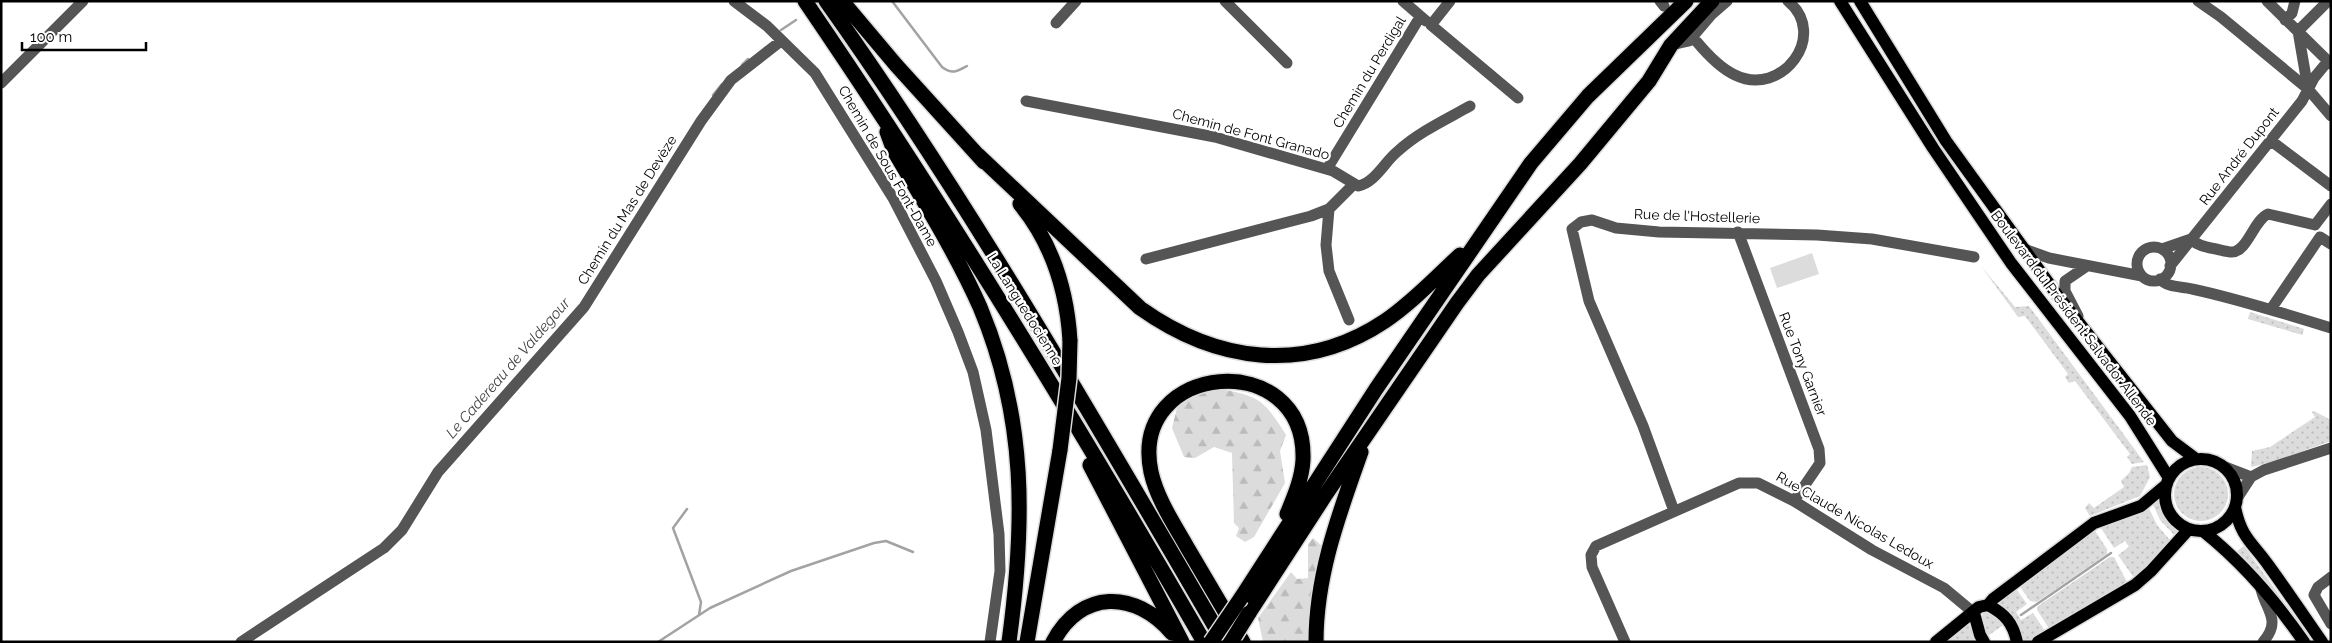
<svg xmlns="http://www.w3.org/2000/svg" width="2332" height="643" font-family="Raleway,sans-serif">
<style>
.grass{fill:url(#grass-dots)}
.forest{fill:url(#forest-firs)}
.pitch{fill:#dcdcdc}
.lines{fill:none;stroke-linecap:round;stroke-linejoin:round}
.stream{stroke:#a3a3a3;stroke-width:2.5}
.major-casing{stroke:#dbdbdb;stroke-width:15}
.highway-casing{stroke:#dbdbdb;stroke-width:18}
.minor{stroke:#555;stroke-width:11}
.major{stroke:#000;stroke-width:12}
.highway{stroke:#000;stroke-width:15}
.highway-bridge-casing{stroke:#dbdbdb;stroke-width:18;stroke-linecap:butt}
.highway-bridge{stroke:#000;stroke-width:15}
.labels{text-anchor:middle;stroke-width:4.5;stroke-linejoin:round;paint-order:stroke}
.street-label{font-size:14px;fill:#000;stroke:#fff}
.water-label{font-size:15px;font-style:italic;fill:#444;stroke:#fff}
</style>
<defs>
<pattern id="grass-dots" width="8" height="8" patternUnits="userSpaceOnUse" patternTransform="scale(1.25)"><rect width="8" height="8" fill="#dcdcdc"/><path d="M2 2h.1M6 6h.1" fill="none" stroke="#bbb" stroke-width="1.8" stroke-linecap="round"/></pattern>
<pattern id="forest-firs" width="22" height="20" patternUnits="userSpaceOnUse" patternTransform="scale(1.25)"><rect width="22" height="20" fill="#dcdcdc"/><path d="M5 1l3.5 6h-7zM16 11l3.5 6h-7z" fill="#bbb"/></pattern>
</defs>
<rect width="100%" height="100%" fill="#fff"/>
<!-- grass -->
<path class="grass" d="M1981 266 2015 307 2029 306 2144 462 2132 464 2127 457 2130 454 2075 381 2069 383 2065 377 2068 374 2025 316 2018 317Z
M2250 312 2304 329 2302 335 2248 319Z
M2314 411 2331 420V441L2273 462 2251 467 2252 451 2270 447 2315 417 2312 412Z
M2147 465 2150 477 2140 496 2090 516 2085 508 2089 503 2094 508 2124 487 2121 481 2129 473 2132 467Z
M2174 494a27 27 0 1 1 54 0a27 27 0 1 1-54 0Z
M2158 498 2169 519 2182 531 2175 536 2160 520 2152 502Z
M2148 506 2157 525 2170 540 2147 567 2134 578 2118 555 2129 547 2125 541 2114 548 2099 525Z
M2093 528 2107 549V554L2037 602 2030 601 2018 584Z
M2244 546 2313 642H2308L2278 598 2237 551Z
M2110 557H2114L2127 582 2050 630 2037 610 2038 606Z
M2014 586 2027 604 2016 612 2021 620 2033 613 2045 631 2028 642H2023L1996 604Z
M1990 611 2006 623 1985 638 1980 620 1984 612Z
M1968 622 1978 642H1942Z"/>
<!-- forest -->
<path class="forest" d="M1214 388C1257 396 1262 396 1286 435L1280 451 1285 483 1254 537 1245 542 1236 536 1239 528 1234 523 1232 453 1214 447 1195 458 1184 457 1172 428 1178 404Z
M1313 538 1323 547 1309 642H1263L1258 618 1291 572 1297 579 1308 578V544Z"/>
<!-- pitch -->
<path class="pitch" d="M1812 253 1819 274 1777 288 1770 268Z"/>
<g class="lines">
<!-- stream -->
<path class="stream" d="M892 1 942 67C952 75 958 71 967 66
M781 30 796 20
M742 65 748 59
M713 95 722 84
M687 509 673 528 701 602 699 615
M2021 615 2111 553
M658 642 710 608 791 571 874 543 886 541 913 552"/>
<defs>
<path id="major" d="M1840 1 1933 148 2011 263 2130 416 2169 478
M1860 1 1946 141 2058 296 2172 441 2196 459
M2165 495a36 36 0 1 1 72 0a36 36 0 1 1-72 0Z
M2235 507C2241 538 2253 543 2269 566 2287 591 2304 616 2322 642
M2203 531C2243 563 2275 600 2304 642
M1988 605 1993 599 2094 523 2141 506 2166 485
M1974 613 1980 635 1984 642
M1936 642 1979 607 1988 605C2005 614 2013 623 2017 642
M2038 642 2135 585 2151 571 2189 529"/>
<path id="highway" d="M805 1C947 209 1078 424 1204 642
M826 1C972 206 1097 425 1224 642
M842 1 896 65 984 162
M887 132 894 151C924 202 956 253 980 307 1027 419 1025 524 1009 642
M978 155 1140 308C1216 362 1304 375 1385 321 1413 302 1436 277 1460 255
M1020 204C1052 243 1067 290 1070 341
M1090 465 1182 642
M1241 598 1376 389 1531 163 1588 96 1686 1
M1249 613 1326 494 1457 303 1478 275 1580 164 1649 81 1671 45 1712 1
M1027 642 1060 450
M1053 642C1081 589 1135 590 1172 633
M1243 642C1224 610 1206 579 1187 547 1174 524 1157 499 1151 472 1128 361 1307 346 1303 460 1302 479 1294 497 1287 514
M1316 642C1316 575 1339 514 1361 452"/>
</defs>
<!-- major casing -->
<use href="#major" class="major-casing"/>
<!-- highway casing -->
<use href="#highway" class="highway-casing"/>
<!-- minor -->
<path class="minor" d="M734 1 767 26 815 73 893 198 936 281 958 332 973 372 986 430 999 534 1000 571 990 642
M1225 1 1287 63
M1403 1 1426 21
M1450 1 1431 25 1518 98
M1660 1 1664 6
M2198 1 2221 17 2308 89 2331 116
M2267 1 2331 64
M2285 20 2292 13 2295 1
M1056 23 1076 1
M2298 31 2308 89
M2298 31 2328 1
M1697 42C1707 54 1720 68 1735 75 1782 98 1829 35 1788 1
M1671 45 1689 41 1712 14 1727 1
M1 83 83 1
M1026 101 1215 137 1333 171 1358 186C1375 183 1385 161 1398 151 1419 132 1445 120 1470 106
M2270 140 2331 186
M1327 169 1420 17
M1329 209 1326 245 1329 271 1349 320
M1738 232 1819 449 1820 463 1794 501
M2191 239C2198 246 2206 247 2216 249 2221 250 2227 252 2232 252 2247 252 2254 220 2268 214L2315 225 2331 204
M2137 264a17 17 0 1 1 34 0a17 17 0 1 1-34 0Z
M2024 249 2049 258 2142 276
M2162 249 2191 239
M1146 259 1311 216 1329 209 1353 185
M2170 266 2302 101 2314 78 2328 61
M2160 279C2168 288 2181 286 2192 289 2239 299 2285 314 2331 328
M2271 309 2320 237 2331 244
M2078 316 2065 291V281L2087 266
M2225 467 2251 477
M2238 497 2251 477 2264 470 2331 448
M1674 511 1643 426 1589 301 1572 229 1581 222 1592 220 1616 228 1659 232 1817 235 1872 239 1974 257
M2331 577 2318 587 2314 595 2331 624
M2261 589C2266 611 2282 620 2263 642
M241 642 384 548 402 530 438 472 584 307 701 121 731 80 781 41
M1625 642 1592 567 1591 555 1596 546 1739 483H1758L1794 501 1872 550 1944 588 1974 613"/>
<!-- major -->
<use href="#major" class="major"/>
<!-- highway -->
<use href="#highway" class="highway"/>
<defs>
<path id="highway-bridge" d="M1060 450 1069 378 1070 341
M1211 642 1241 598
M1231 642 1249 613"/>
</defs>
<!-- highway-bridge casing -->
<use href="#highway-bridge" class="highway-bridge-casing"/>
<!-- highway-bridge -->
<use href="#highway-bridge" class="highway-bridge"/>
</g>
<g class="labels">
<!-- street labels -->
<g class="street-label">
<text transform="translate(1369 72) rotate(-59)" y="5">Chemin du Perdigal</text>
<text transform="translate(1251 134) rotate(15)" y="5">Chemin de Font Granado</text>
<text transform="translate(2239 156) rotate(-52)" y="5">Rue André Dupont</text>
<text transform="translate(888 166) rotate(60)" y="5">Chemin de Sous Font-Dame</text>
<text transform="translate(627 210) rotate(-58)" y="5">Chemin du Mas de Devèze</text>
<text transform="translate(1697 216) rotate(2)" y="5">Rue de l'Hostellerie</text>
<text transform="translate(1025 309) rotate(58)" y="5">La Languedocienne</text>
<text transform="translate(2074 318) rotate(53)" y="5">Boulevard du Président Salvador Allende</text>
<text transform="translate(1803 364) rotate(69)" y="5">Rue Tony Garnier</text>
<text transform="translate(1855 520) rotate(30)" y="5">Rue Claude Nicolas Ledoux</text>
</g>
<!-- water labels -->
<g class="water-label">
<text transform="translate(508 368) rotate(-49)" y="5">Le Cadereau de Valdegour</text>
</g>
</g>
<!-- border -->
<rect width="2332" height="643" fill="none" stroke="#000000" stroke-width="5"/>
<!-- scale -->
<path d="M22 42v8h124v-8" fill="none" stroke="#000000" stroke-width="2.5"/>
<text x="30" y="42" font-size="15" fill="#000000" stroke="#ffffff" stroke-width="4" paint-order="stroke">100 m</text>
</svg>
